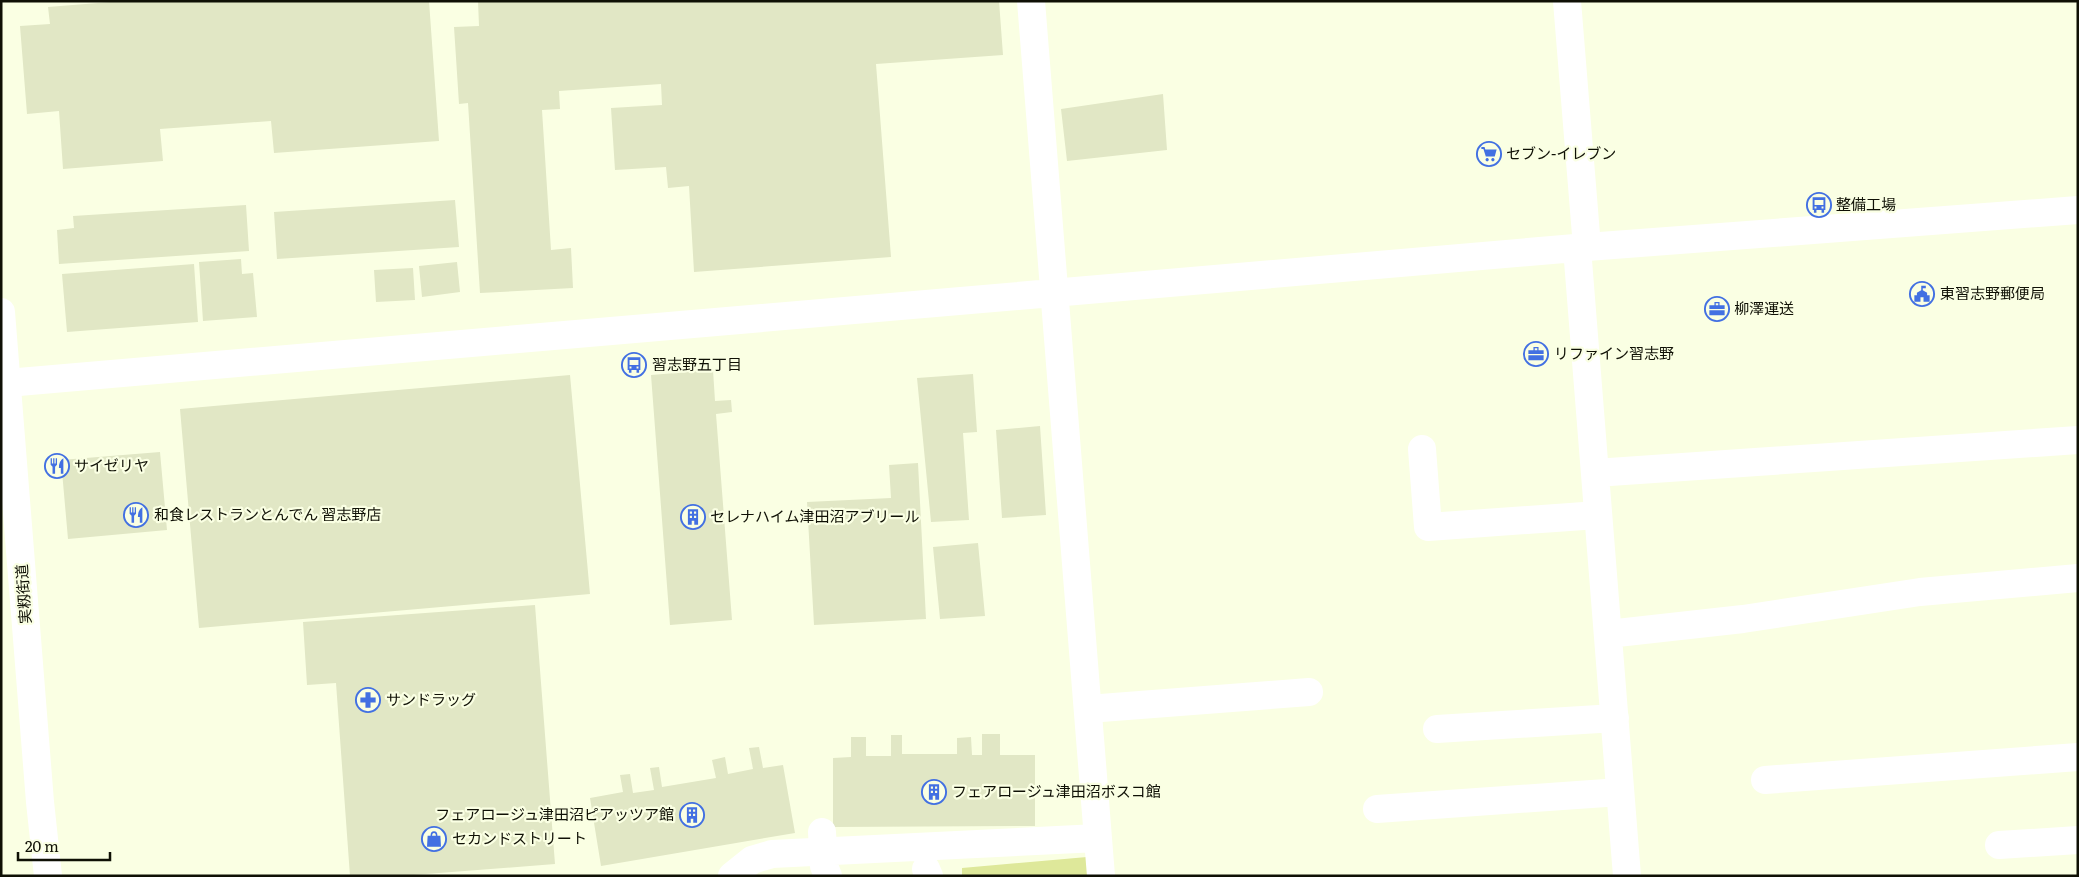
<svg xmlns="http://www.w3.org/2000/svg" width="2079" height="877" font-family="Literata,'Noto Sans JP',serif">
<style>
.green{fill:#dee89a}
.building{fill:#e1e7c5}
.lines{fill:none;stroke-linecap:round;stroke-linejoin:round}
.minor{stroke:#fff;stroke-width:28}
.major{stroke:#fff;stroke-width:28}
.labels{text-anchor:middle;stroke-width:4.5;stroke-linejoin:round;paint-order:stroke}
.poi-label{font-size:15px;fill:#0f1005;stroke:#faffe3;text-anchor:start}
.street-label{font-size:15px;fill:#0f1005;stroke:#faffe3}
</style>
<rect width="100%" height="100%" fill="#faffe3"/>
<!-- green -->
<path class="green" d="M1087 857 1088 876H962V868Z"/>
<!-- building -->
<path class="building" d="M123 1H429L439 141 274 153 271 121 160 129 163 161 63 169 59 111 27 114 20 26 50 24 48 7Z
M478 1H999L1003 55 876 64 891 257 694 272 689 186 668 188 666 167 615 170 611 108 662 105 661 84 559 91 560 109 542 110 551 250 571 248 573 288 480 293 468 103 459 104 454 27 479 26Z
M1163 94 1167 150 1067 161 1061 109Z
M455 200 459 247 277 259 274 212Z
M246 205 249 251 59 264 57 230 74 228 73 216Z
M241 259 242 274 253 273 257 317 203 321 199 262Z
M457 262 460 292 422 297 419 266Z
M194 264 198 322 67 332 62 274Z
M413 268 415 300 376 302 374 270Z
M713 370 715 401 731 400 732 412 716 414 732 620 670 625 651 375Z
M973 374 977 432 963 433 969 520 931 522 917 378Z
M570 375 590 594 199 628 180 409Z
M1040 426 1046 515 1002 518 996 430Z
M160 452 167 530 68 539 61 460Z
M918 463 926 619 814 625 807 502 891 498 889 465Z
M978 543 985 616 940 619 933 547Z
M535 605 555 864 400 876H350L336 683 307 685 303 622Z
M982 734H1000V755H1035V826L833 827V758L851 757V737H866V756H891V735H902V754H957V738L971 737 972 755H982Z
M759 747 763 768 783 765 795 833 601 866 590 798 623 792 620 775 630 774 633 793 654 790 650 768 659 767 662 787 716 778 712 760 725 757 728 774 753 769 749 748Z"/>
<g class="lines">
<!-- minor -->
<path class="minor" d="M1031 1 1101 876
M1567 1 1587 247
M1577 248 1627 876
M7 383 1587 247 2078 210
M1422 449 1428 527 1598 515
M1595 473 2078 440
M1608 634 1743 619 1920 592 2078 578
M1088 709 1309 692
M1437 729 1615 718
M1765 780 2078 757
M1377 809 1620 792
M822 832 824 866 828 876
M1999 845 2078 840
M926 869 929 876
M732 876 752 860 772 854 1098 838"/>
<!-- major -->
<path class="major" d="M1 312 40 802 48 876"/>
</g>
<!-- icons -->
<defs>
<symbol id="supermarket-ring" viewBox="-11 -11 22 22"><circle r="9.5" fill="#faffe3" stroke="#4270e2" stroke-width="1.5"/><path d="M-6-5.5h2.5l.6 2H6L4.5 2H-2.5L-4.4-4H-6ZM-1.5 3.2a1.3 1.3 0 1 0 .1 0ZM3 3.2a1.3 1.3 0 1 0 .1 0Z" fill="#4270e2"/></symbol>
<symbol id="bus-ring" viewBox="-11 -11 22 22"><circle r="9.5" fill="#faffe3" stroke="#4270e2" stroke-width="1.5"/><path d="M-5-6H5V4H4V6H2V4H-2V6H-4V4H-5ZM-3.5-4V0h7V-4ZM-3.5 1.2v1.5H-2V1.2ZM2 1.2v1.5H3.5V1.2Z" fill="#4270e2"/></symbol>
<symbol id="civic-ring" viewBox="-11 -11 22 22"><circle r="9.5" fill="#faffe3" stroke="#4270e2" stroke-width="1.5"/><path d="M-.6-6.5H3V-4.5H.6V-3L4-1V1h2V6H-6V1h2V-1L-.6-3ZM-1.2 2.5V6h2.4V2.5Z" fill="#4270e2"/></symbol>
<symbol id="office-ring" viewBox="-11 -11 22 22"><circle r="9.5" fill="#faffe3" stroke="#4270e2" stroke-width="1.5"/><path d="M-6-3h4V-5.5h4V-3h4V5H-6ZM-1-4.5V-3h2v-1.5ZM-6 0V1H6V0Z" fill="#4270e2"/></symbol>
<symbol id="restaurant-ring" viewBox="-11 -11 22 22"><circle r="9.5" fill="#faffe3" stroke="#4270e2" stroke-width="1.5"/><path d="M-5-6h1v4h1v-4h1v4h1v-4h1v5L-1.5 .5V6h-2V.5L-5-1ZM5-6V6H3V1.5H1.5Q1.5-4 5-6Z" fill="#4270e2"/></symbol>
<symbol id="building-ring" viewBox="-11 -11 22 22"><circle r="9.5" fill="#faffe3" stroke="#4270e2" stroke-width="1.5"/><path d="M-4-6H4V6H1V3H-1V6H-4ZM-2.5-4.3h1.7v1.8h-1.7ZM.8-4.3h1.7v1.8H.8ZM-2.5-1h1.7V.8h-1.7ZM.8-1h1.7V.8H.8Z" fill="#4270e2"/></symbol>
<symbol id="pharmacy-ring" viewBox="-11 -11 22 22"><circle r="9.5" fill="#faffe3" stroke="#4270e2" stroke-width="1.5"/><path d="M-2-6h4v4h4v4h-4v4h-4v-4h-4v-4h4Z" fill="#4270e2"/></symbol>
<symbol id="shop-ring" viewBox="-11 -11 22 22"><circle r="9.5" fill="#faffe3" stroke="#4270e2" stroke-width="1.5"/><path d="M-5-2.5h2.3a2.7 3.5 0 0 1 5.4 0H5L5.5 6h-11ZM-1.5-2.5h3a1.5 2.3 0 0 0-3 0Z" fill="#4270e2"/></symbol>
</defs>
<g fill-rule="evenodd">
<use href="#supermarket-ring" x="1475" y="140" width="28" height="28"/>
<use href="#bus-ring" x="1805" y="191" width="28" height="28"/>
<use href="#civic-ring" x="1908" y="280" width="28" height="28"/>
<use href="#office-ring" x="1703" y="295" width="28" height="28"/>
<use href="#office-ring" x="1522" y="340" width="28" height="28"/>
<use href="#bus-ring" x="620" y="351" width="28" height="28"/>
<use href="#restaurant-ring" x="43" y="452" width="28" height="28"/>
<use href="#restaurant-ring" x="122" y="501" width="28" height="28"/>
<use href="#building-ring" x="679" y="503" width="28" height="28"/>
<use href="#pharmacy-ring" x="354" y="686" width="28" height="28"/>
<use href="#building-ring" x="920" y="778" width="28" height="28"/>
<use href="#building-ring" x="678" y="801" width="28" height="28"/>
<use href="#shop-ring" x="420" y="825" width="28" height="28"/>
</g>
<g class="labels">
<!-- poi labels -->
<g class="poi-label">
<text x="1506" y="159">セブン-イレブン</text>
<text x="1836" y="210">整備工場</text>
<text x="1940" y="299">東習志野郵便局</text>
<text x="1734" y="314">柳澤運送</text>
<text x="1554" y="359">リファイン習志野</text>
<text x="652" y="370">習志野五丁目</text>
<text x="74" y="471">サイゼリヤ</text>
<text x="154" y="520">和食レストランとんでん 習志野店</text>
<text x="710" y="522">セレナハイム津田沼アブリール</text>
<text x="386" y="705">サンドラッグ</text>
<text x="952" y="797">フェアロージュ津田沼ボスコ館</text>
<text x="674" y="820" text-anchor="end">フェアロージュ津田沼ピアッツア館</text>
<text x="452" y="844">セカンドストリート</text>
</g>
<!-- street labels -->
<g class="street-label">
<text transform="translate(24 594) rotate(-94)" y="5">実籾街道</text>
</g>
</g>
<!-- border -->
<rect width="2079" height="877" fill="none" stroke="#0f1005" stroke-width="5"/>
<!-- scale -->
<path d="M18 852v8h92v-8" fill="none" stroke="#0f1005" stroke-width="2.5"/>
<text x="25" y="852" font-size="15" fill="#0f1005" stroke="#faffe3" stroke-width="4" paint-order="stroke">20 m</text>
</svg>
